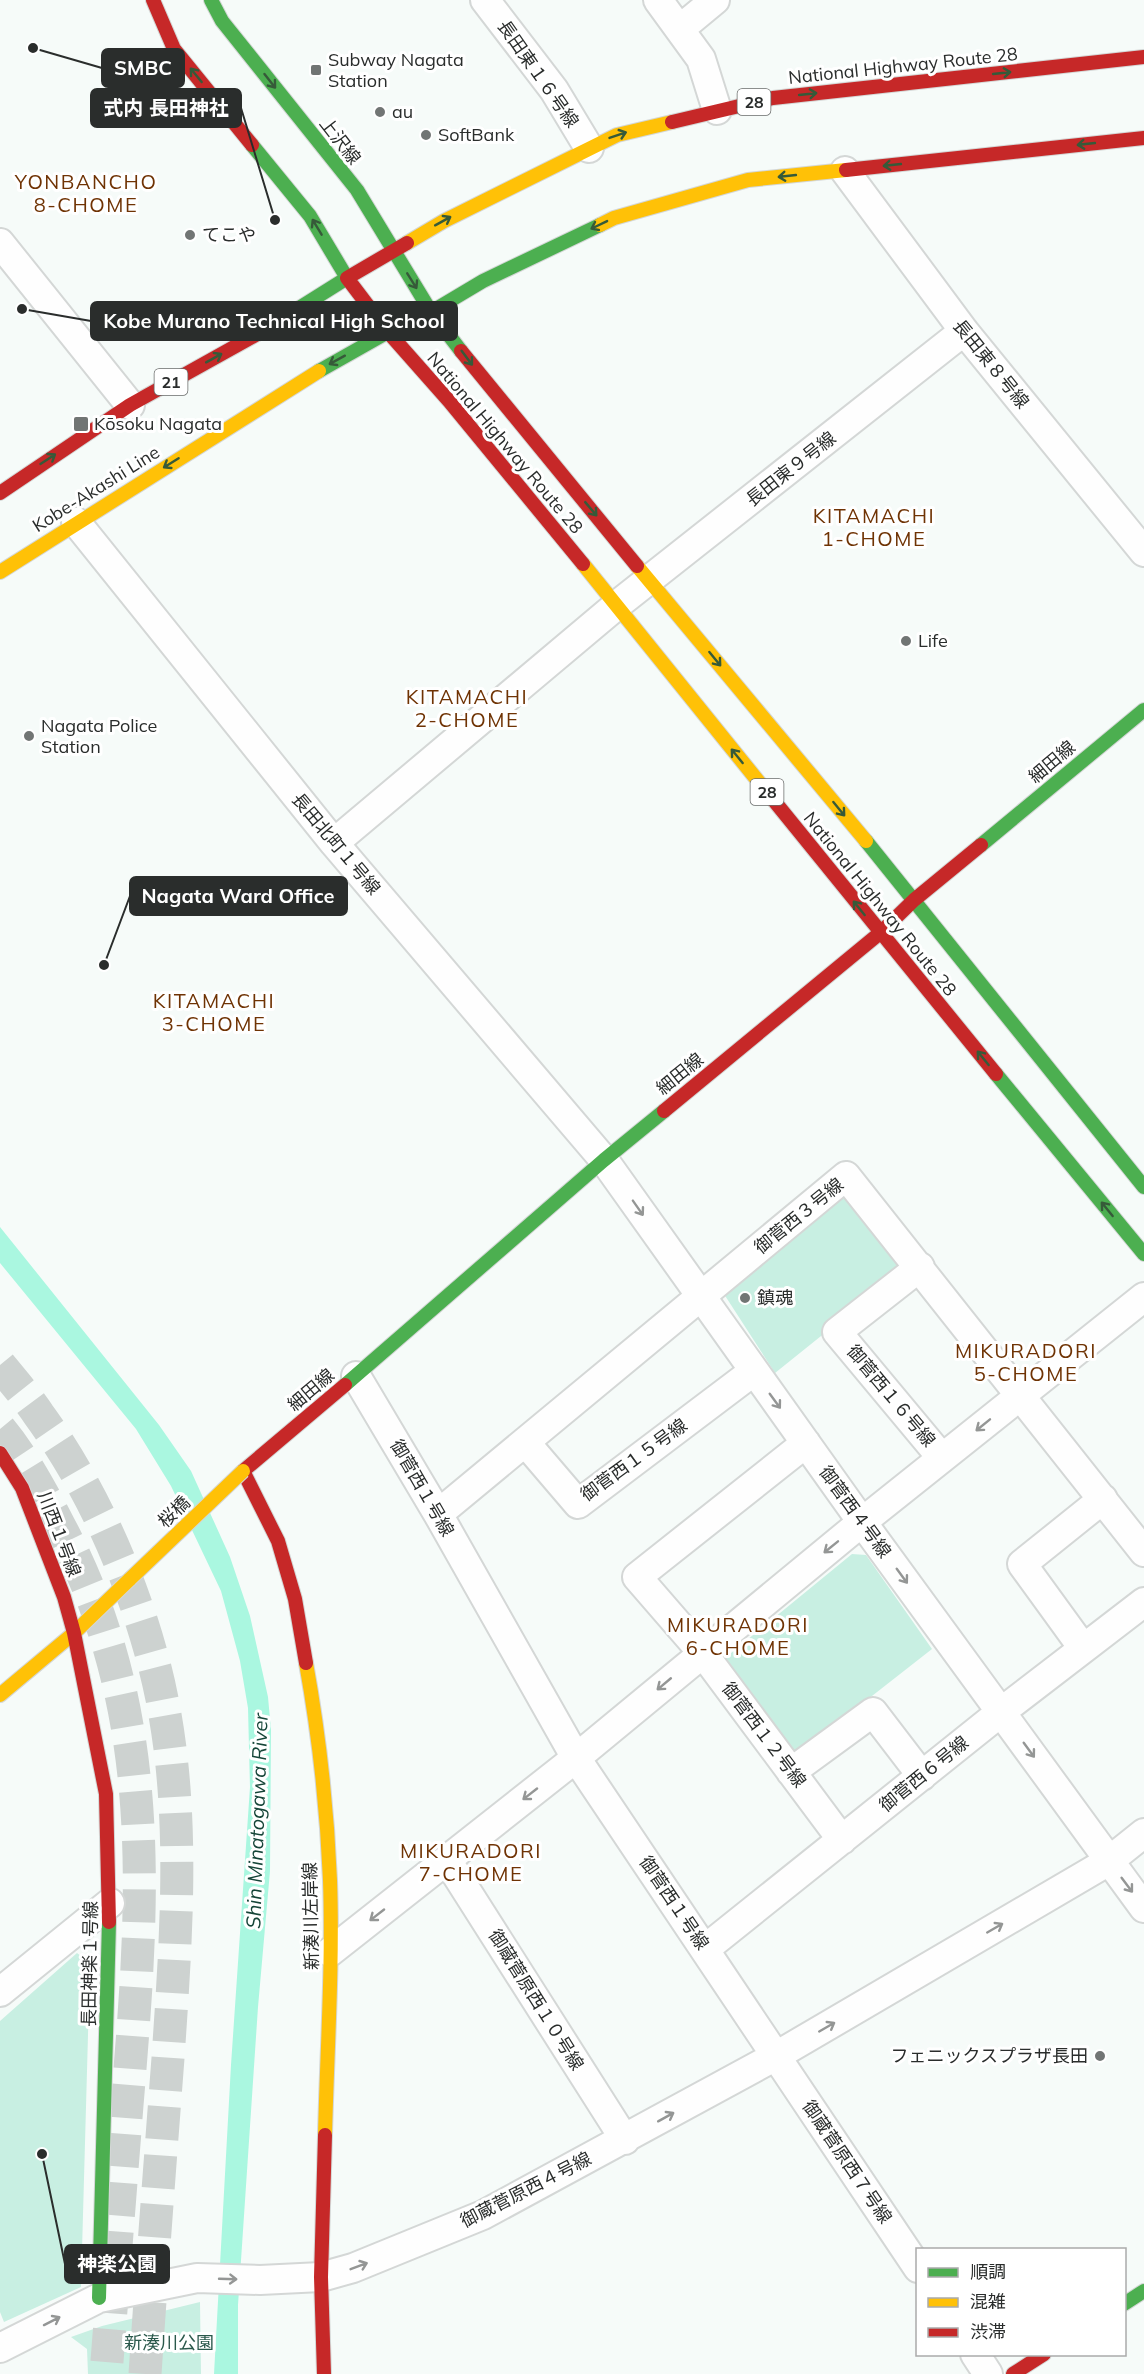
<svg xmlns="http://www.w3.org/2000/svg" width="1144" height="2374" font-family="Mulish,'Noto Sans JP',sans-serif">
<style>
.green{fill:#c8efe2}
.water{fill:#aaf7e0}
.lines{fill:none;stroke-linecap:round;stroke-linejoin:round}
.highway-tunnel{stroke:#cdd2d0;stroke-width:33;stroke-dasharray:33 16;stroke-linecap:butt}
.street-casing{stroke:#d4d7d6;stroke-width:32}
.fast-casing{stroke:#d4d7d6;stroke-width:16}
.slow-casing{stroke:#d4d7d6;stroke-width:16}
.jam-casing{stroke:#d4d7d6;stroke-width:16}
.street{stroke:#fefefe;stroke-width:28}
.fast{stroke:#4caf50;stroke-width:14}
.slow{stroke:#ffc107;stroke-width:14}
.jam{stroke:#c62828;stroke-width:14}
.slow-bridge-casing{stroke:#d4d7d6;stroke-width:16;stroke-linecap:butt}
.slow-bridge{stroke:#ffc107;stroke-width:14}
.oneway{stroke:#365a39}
.oneway2{stroke:#949695}
.poi-dot{fill:#717574;stroke:#fff;stroke-width:2}
.labels{text-anchor:middle;stroke-width:6;stroke-linejoin:round;paint-order:stroke}
.shield{fill:#fff;stroke:#6a6c6b;stroke-width:1.5}
.shield-label{font-size:16px;font-weight:bold;fill:#2a2d2c}
.poi-label{font-size:18px;fill:#2a2d2c;stroke:#fff;text-anchor:start}
.street-label{font-size:18px;fill:#2a2d2c;stroke:#fff}
.park-label{font-size:18px;fill:#2a584b;stroke:#fff}
.neighbourhood-label{font-size:20px;letter-spacing:1.5px;fill:#6f3304;stroke:#fff}
.water-label{font-size:20px;font-style:italic;fill:#154538;stroke:#fff}
.leader{fill:none;stroke:#2a2d2c;stroke-width:2}
.callout-dot{fill:#2a2d2c;stroke:#fff;stroke-width:2}
.callout{fill:#2a2d2c;stroke:#2a2d2c;stroke-width:2}
.callout-label{font-size:20px;text-anchor:middle;font-weight:bold;fill:#fff}
</style>
<rect width="100%" height="100%" fill="#f6fbf9"/>
<!-- green -->
<path class="green" d="M833 1199H852L897 1258V1275L775 1373 722 1291Z
M852 1554 866 1555 932 1649 803 1750H789L724 1666 725 1658Z
M77 1953 90 1963 81 2287 4 2322 0 2312V2021Z
M200 2302 201 2374H88L87 2349 71 2337 102 2326Z"/>
<!-- water -->
<path class="water" d="M0 1227 159 1425 191 1471 230 1557 250 1616 268 1697 271 1730 270 1871 258 2007 238 2305V2374H214L231 2065 250 1787 248 1708 240 1661 221 1591 171 1486 136 1429 0 1263Z"/>
<g class="lines">
<!-- highway-tunnel -->
<path class="highway-tunnel" d="M0 1365C13 1381 27 1397 39 1415 90 1485 128 1570 151 1653 188 1784 177 1924 168 2058 160 2163 152 2269 145 2374
M0 1429C24 1458 42 1492 59 1525 159 1713 144 1900 127 2105 120 2195 113 2284 106 2374"/>
<defs>
<path id="street" d="M485 0 554 90 589 148
M658 0 701 59 717 110
M680 29 715 0
M845 171 964 331 1144 552
M0 243 130 405
M76 522 334 843 604 1160 862 1522 1144 1908
M334 843 617 605 964 331
M920 1267 837 1332 942 1458
M356 1376 438 1514 576 1758 918 2268
M525 1442 578 1504 754 1371
M806 1443 637 1577 702 1652 842 1840
M438 1514 846 1176 1144 1552
M1083 1648 1022 1564 1103 1499
M791 1772 873 1712 922 1776
M447 1860 625 2140
M705 1949 1001 1712 1144 1602
M330 1952 576 1758 862 1522 1144 1297
M0 1992 110 1903
M0 2348 99 2298 197 2278 260 2280 321 2277 353 2268 483 2215 776 2056 1109 1861 1144 1833
M975 2354 988 2374"/>
<path id="fast" d="M211 0 222 21 357 190 431 312 388 332 319 371
M252 145 310 216 347 278 261 332
M461 351 431 312 483 281 600 225
M866 841 1144 1187
M981 845 1144 710
M996 1074 1144 1254
M345 1385 604 1160 664 1111
M99 2298 109 1922
M1124 2304 1144 2291"/>
<path id="slow" d="M600 225 614 218 748 180 846 170
M407 243 444 221 617 135 672 122
M583 564 762 786
M637 566 866 841
M0 572 319 371
M306 1663C319 1735 327 1807 330 1880 333 1965 327 2051 325 2135
M0 1695 74 1633 130 1579"/>
<path id="jam" d="M153 0 174 49 252 145
M672 122 773 98 1144 57
M846 170 1144 138
M407 243 347 278 388 332 449 401 583 564
M461 351 637 566
M0 493 130 405 261 332
M762 786 996 1074
M664 1111 880 933 914 900 981 845
M0 1453 22 1488 64 1597 74 1633 106 1794 109 1922
M306 1663 295 1599 278 1541 243 1471 345 1385
M324 2374 321 2277 325 2135
M1013 2374 1044 2354"/>
</defs>
<!-- street casing -->
<use href="#street" class="street-casing"/>
<!-- fast casing -->
<use href="#fast" class="fast-casing"/>
<!-- slow casing -->
<use href="#slow" class="slow-casing"/>
<!-- jam casing -->
<use href="#jam" class="jam-casing"/>
<!-- street -->
<use href="#street" class="street"/>
<!-- fast -->
<use href="#fast" class="fast"/>
<!-- slow -->
<use href="#slow" class="slow"/>
<!-- jam -->
<use href="#jam" class="jam"/>
<defs>
<path id="slow-bridge" d="M130 1579 243 1471"/>
</defs>
<!-- slow-bridge casing -->
<use href="#slow-bridge" class="slow-bridge-casing"/>
<!-- slow-bridge -->
<use href="#slow-bridge" class="slow-bridge"/>
</g>
<!-- one-way arrows -->
<defs><path id="oneway-shaft" d="M-6 0H5M1.5-3L5.5 0L1.5 3" fill="none" stroke-width="1.6" stroke-linecap="round" stroke-linejoin="round" transform="scale(1.5)"/></defs>
<g class="oneway">
<use href="#oneway-shaft" transform="translate(1002 73) rotate(-6)"/>
<use href="#oneway-shaft" transform="translate(196 75) rotate(-129)"/>
<use href="#oneway-shaft" transform="translate(270 81) rotate(52)"/>
<use href="#oneway-shaft" transform="translate(808 94) rotate(-6)"/>
<use href="#oneway-shaft" transform="translate(618 135) rotate(-19)"/>
<use href="#oneway-shaft" transform="translate(1086 144) rotate(174)"/>
<use href="#oneway-shaft" transform="translate(892 165) rotate(174)"/>
<use href="#oneway-shaft" transform="translate(787 176) rotate(174)"/>
<use href="#oneway-shaft" transform="translate(443 221) rotate(-29)"/>
<use href="#oneway-shaft" transform="translate(599 225) rotate(154)"/>
<use href="#oneway-shaft" transform="translate(317 227) rotate(-121)"/>
<use href="#oneway-shaft" transform="translate(412 281) rotate(58)"/>
<use href="#oneway-shaft" transform="translate(214 358) rotate(-29)"/>
<use href="#oneway-shaft" transform="translate(467 358) rotate(53)"/>
<use href="#oneway-shaft" transform="translate(337 360) rotate(151)"/>
<use href="#oneway-shaft" transform="translate(48 459) rotate(-33)"/>
<use href="#oneway-shaft" transform="translate(171 463) rotate(148)"/>
<use href="#oneway-shaft" transform="translate(591 509) rotate(50)"/>
<use href="#oneway-shaft" transform="translate(715 659) rotate(51)"/>
<use href="#oneway-shaft" transform="translate(737 756) rotate(-129)"/>
<use href="#oneway-shaft" transform="translate(839 809) rotate(51)"/>
<use href="#oneway-shaft" transform="translate(859 908) rotate(-129)"/>
<use href="#oneway-shaft" transform="translate(983 1058) rotate(-129)"/>
<use href="#oneway-shaft" transform="translate(1107 1209) rotate(-129)"/>
</g>
<g class="oneway2">
<use href="#oneway-shaft" transform="translate(638 1208) rotate(55)"/>
<use href="#oneway-shaft" transform="translate(775 1401) rotate(54)"/>
<use href="#oneway-shaft" transform="translate(983 1425) rotate(141)"/>
<use href="#oneway-shaft" transform="translate(831 1547) rotate(141)"/>
<use href="#oneway-shaft" transform="translate(902 1576) rotate(54)"/>
<use href="#oneway-shaft" transform="translate(664 1684) rotate(140)"/>
<use href="#oneway-shaft" transform="translate(1029 1750) rotate(54)"/>
<use href="#oneway-shaft" transform="translate(530 1794) rotate(142)"/>
<use href="#oneway-shaft" transform="translate(1127 1885) rotate(53)"/>
<use href="#oneway-shaft" transform="translate(377 1915) rotate(142)"/>
<use href="#oneway-shaft" transform="translate(995 1928) rotate(-30)"/>
<use href="#oneway-shaft" transform="translate(827 2027) rotate(-30)"/>
<use href="#oneway-shaft" transform="translate(666 2117) rotate(-29)"/>
<use href="#oneway-shaft" transform="translate(359 2266) rotate(-21)"/>
<use href="#oneway-shaft" transform="translate(228 2279) rotate(2)"/>
<use href="#oneway-shaft" transform="translate(52 2321) rotate(-27)"/>
</g>
<!-- markers -->
<g class="poi-dot">
<rect x="310" y="64" width="12" height="12" rx="3"/>
<circle cx="380" cy="112" r="6"/>
<circle cx="426" cy="135" r="6"/>
<circle cx="190" cy="235" r="6"/>
<rect x="73" y="416" width="16" height="16" rx="3"/>
<circle cx="906" cy="641" r="6"/>
<circle cx="29" cy="736" r="6"/>
<circle cx="745" cy="1298" r="6"/>
<circle cx="1100" cy="2056" r="6"/>
</g>
<g class="labels">
<!-- shield labels -->
<g class="shield">
<rect x="737.5" y="89" width="33" height="26" rx="4.5"/>
<rect x="154.5" y="369" width="33" height="26" rx="4.5"/>
<rect x="750.5" y="779" width="33" height="26" rx="4.5"/>
</g>
<g class="shield-label">
<text x="754" y="108">28</text>
<text x="171" y="388">21</text>
<text x="767" y="798">28</text>
</g>
<!-- poi labels -->
<g class="poi-label">
<text x="328" y="66">Subway Nagata<tspan x="328" dy="21">Station</tspan></text>
<text x="392" y="118">au</text>
<text x="438" y="141">SoftBank</text>
<text x="202" y="241">てこや</text>
<text x="94" y="430">Kōsoku Nagata</text>
<text x="918" y="647">Life</text>
<text x="41" y="732">Nagata Police<tspan x="41" dy="21">Station</tspan></text>
<text x="757" y="1304">鎮魂</text>
<text x="1088" y="2062" text-anchor="end">フェニックスプラザ長田</text>
</g>
<!-- street labels -->
<g class="street-label">
<text transform="translate(903 66) rotate(-6)" y="6">National Highway Route 28</text>
<text transform="translate(538 74) rotate(55)" y="6">長田東１６号線</text>
<text transform="translate(340 141) rotate(52)" y="6">上沢線</text>
<text transform="translate(991 364) rotate(51)" y="6">長田東８号線</text>
<text transform="translate(505 443) rotate(50)" y="6">National Highway Route 28</text>
<text transform="translate(791 469) rotate(-38)" y="6">長田東９号線</text>
<text transform="translate(96 489) rotate(-32)" y="6">Kobe-Akashi Line</text>
<text transform="translate(1052 762) rotate(-40)" y="6">細田線</text>
<text transform="translate(336 844) rotate(50)" y="6">長田北町１号線</text>
<text transform="translate(880 904) rotate(51)" y="6">National Highway Route 28</text>
<text transform="translate(680 1074) rotate(-39)" y="6">細田線</text>
<text transform="translate(799 1216) rotate(-39)" y="6">御菅西３号線</text>
<text transform="translate(311 1390) rotate(-40)" y="6">細田線</text>
<text transform="translate(891 1396) rotate(50)" y="6">御菅西１６号線</text>
<text transform="translate(634 1460) rotate(-36)" y="6">御菅西１５号線</text>
<text transform="translate(422 1488) rotate(60)" y="6">御菅西１号線</text>
<text transform="translate(174 1512) rotate(-44)" y="6">桜橋</text>
<text transform="translate(855 1512) rotate(54)" y="6">御菅西４号線</text>
<text transform="translate(59 1534) rotate(69)" y="6">川西１号線</text>
<text transform="translate(764 1735) rotate(53)" y="6">御菅西１２号線</text>
<text transform="translate(924 1774) rotate(-39)" y="6">御菅西６号線</text>
<text transform="translate(674 1903) rotate(56)" y="6">御菅西１号線</text>
<text transform="translate(311 1916) rotate(-91)" y="6">新湊川左岸線</text>
<text transform="translate(90 1964) rotate(-89)" y="6">長田神楽１号線</text>
<text transform="translate(536 2000) rotate(58)" y="6">御蔵菅原西１０号線</text>
<text transform="translate(847 2162) rotate(56)" y="6">御蔵菅原西７号線</text>
<text transform="translate(526 2190) rotate(-27)" y="6">御蔵菅原西４号線</text>
</g>
<!-- park labels -->
<g class="park-label">
<text x="169" y="2349">新湊川公園</text>
</g>
<!-- neighbourhood labels -->
<g class="neighbourhood-label">
<text x="86" y="189">YONBANCHO<tspan x="86" dy="23">8-CHOME</tspan></text>
<text x="874" y="523">KITAMACHI<tspan x="874" dy="23">1-CHOME</tspan></text>
<text x="467" y="704">KITAMACHI<tspan x="467" dy="23">2-CHOME</tspan></text>
<text x="214" y="1008">KITAMACHI<tspan x="214" dy="23">3-CHOME</tspan></text>
<text x="1026" y="1358">MIKURADORI<tspan x="1026" dy="23">5-CHOME</tspan></text>
<text x="738" y="1632">MIKURADORI<tspan x="738" dy="23">6-CHOME</tspan></text>
<text x="471" y="1858">MIKURADORI<tspan x="471" dy="23">7-CHOME</tspan></text>
</g>
<!-- water labels -->
<g class="water-label">
<text transform="translate(257 1821) rotate(-88)" y="7">Shin Minatogawa River</text>
</g>
</g>
<!-- callouts -->
<path class="leader" d="M33 48L102 68M275 220L241 108M22 309L91 321M104 965L130 896M42 2154L65 2264"/>
<g class="callout-dot">
<circle cx="33" cy="48" r="6"/>
<circle cx="275" cy="220" r="6"/>
<circle cx="22" cy="309" r="6"/>
<circle cx="104" cy="965" r="6"/>
<circle cx="42" cy="2154" r="6"/>
</g>
<g class="callout">
<rect x="102" y="49" width="82" height="38" rx="6"/>
<rect x="91" y="89" width="150" height="38" rx="6"/>
<rect x="91" y="302" width="366" height="38" rx="6"/>
<rect x="130" y="877" width="217" height="38" rx="6"/>
<rect x="65" y="2245" width="104" height="38" rx="6"/>
</g>
<g class="callout-label">
<text x="143" y="75">SMBC</text>
<text x="166" y="115">式内 長田神社</text>
<text x="274" y="328">Kobe Murano Technical High School</text>
<text x="238" y="903">Nagata Ward Office</text>
<text x="117" y="2271">神楽公園</text>
</g>
<!-- legend -->
<rect x="916" y="2248" width="210" height="108" fill="#ffffff" stroke="#aaabab" stroke-width="1.5"/>
<rect x="928" y="2268" width="30" height="9" fill="#4caf50" stroke="#aaabab" stroke-width="1.5"/>
<text x="970" y="2278" font-size="18" fill="#2a2d2c">順調</text>
<rect x="928" y="2298" width="30" height="9" fill="#ffc107" stroke="#aaabab" stroke-width="1.5"/>
<text x="970" y="2308" font-size="18" fill="#2a2d2c">混雑</text>
<rect x="928" y="2328" width="30" height="9" fill="#c62828" stroke="#aaabab" stroke-width="1.5"/>
<text x="970" y="2338" font-size="18" fill="#2a2d2c">渋滞</text>
</svg>
